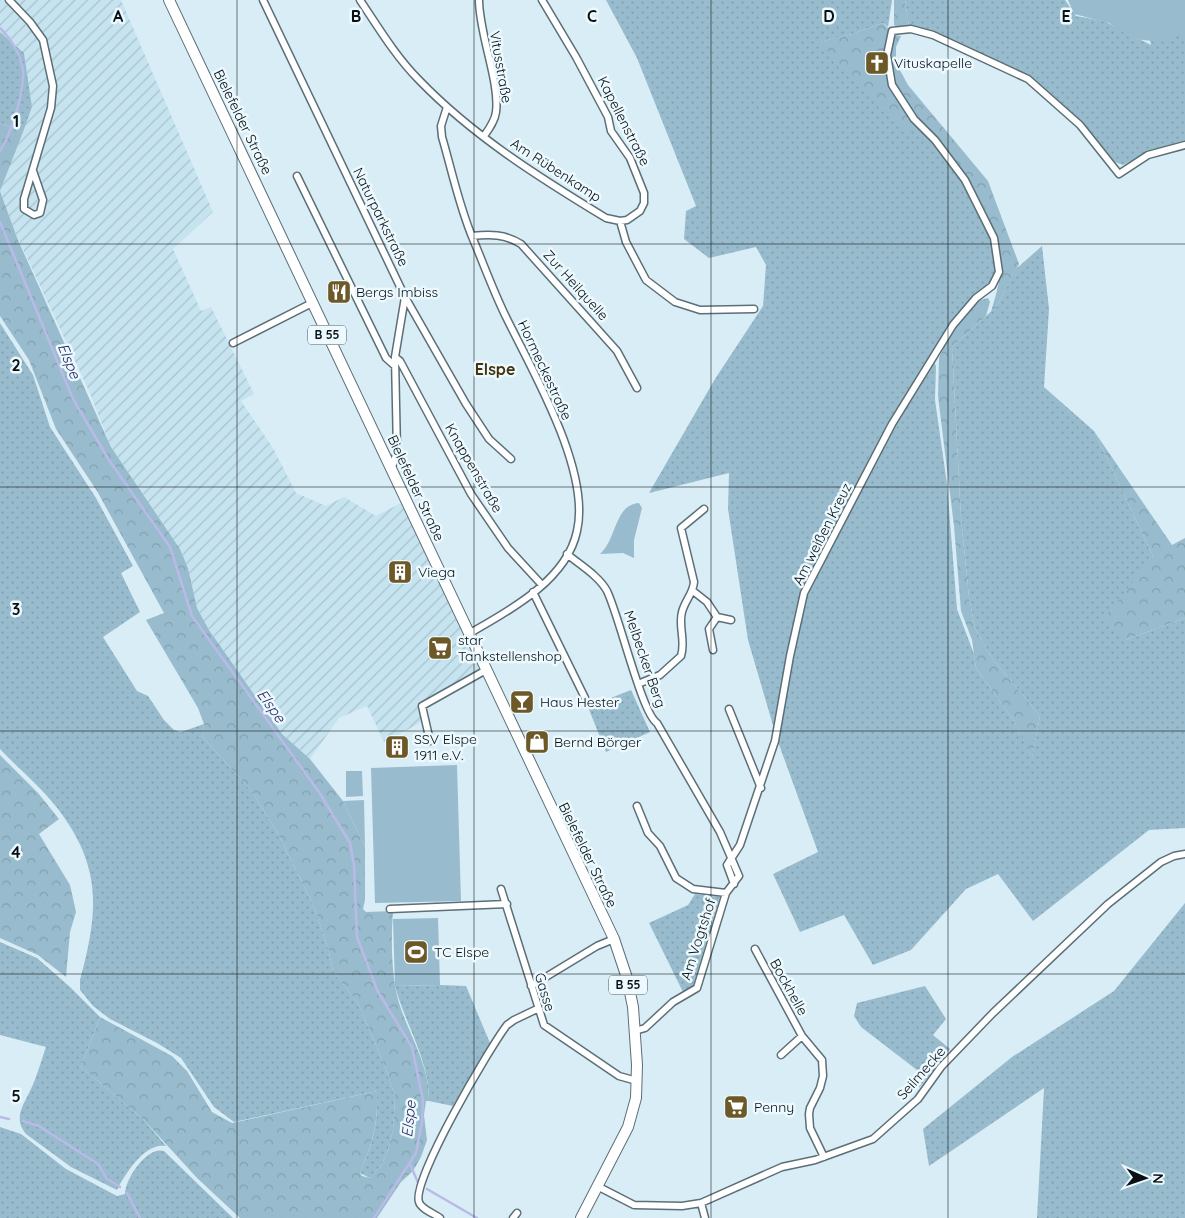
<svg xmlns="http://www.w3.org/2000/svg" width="1185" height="1218" font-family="Quicksand,sans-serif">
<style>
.industrial{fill:url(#industrial-furrows)}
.grass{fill:url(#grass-dots)}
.forest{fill:url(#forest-crowns)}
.park{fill:#98bccd}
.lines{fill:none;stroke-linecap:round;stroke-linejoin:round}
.stream{stroke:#b9bae8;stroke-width:2.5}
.street-casing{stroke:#5c6e76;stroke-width:9}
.primary-casing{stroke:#5c6e76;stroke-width:12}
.street{stroke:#fff;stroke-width:6}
.primary{stroke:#fff;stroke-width:10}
.grid{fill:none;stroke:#091013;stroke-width:1;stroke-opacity:0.55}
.labels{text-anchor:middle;stroke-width:5;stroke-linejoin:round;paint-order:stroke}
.shield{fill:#ecf9fe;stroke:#4d565a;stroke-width:1}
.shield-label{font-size:12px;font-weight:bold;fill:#091013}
.poi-label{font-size:14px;fill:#091013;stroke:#ecf9fe;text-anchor:start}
.street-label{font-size:14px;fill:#091013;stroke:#ecf9fe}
.water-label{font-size:15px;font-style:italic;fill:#2d285f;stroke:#ecf9fe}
.quarter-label{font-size:16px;font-weight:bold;fill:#44340b;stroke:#ecf9fe}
.grid-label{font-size:16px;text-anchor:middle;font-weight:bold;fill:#091013;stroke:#ecf9fe;stroke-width:5;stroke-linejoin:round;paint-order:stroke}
</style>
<defs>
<pattern id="industrial-furrows" width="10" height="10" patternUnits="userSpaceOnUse" patternTransform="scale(1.25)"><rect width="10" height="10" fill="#c6e3f0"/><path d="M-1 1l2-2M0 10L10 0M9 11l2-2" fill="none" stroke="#a9c2cd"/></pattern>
<pattern id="grass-dots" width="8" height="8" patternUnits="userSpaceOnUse" patternTransform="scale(1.25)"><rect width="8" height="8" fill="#98bccd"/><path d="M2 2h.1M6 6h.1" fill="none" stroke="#82a1af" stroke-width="1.8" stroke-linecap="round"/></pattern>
<pattern id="forest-crowns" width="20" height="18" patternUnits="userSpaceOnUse" patternTransform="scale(1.25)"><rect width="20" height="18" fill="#98bccd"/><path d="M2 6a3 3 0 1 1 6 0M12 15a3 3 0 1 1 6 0" fill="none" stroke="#82a1af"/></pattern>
</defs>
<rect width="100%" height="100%" fill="#d9edf6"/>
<!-- industrial -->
<path class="industrial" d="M0 0H121L213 212 173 249 201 311 211 307 254 394 241 401 273 448 296 493 326 506 344 497 376 516 403 502 481 670 420 706 422 722 384 742 367 706 339 718 310 759 282 734 209 630 197 608 188 568 180 549 111 447 89 391 16 234 0 191 32 107 24 53 0 32Z"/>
<!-- grass -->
<path class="grass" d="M606 0H892L888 27 883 23 852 34 820 42 905 133 917 124 944 154 978 207 994 248 996 269 990 283 972 297 932 357 936 366 935 400 947 484 957 609 974 654 976 668 1014 721 1032 757 1040 716 991 657 975 628 969 597 961 518 952 347 997 306 1016 269 1042 246 1049 309 1044 387 1094 431 1153 556 1125 640 1185 618V828L1149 830 1033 921 998 874 966 889 911 950 873 965 844 915 800 932 773 874 818 852 777 739 748 640 728 509 729 473 649 493 715 379 763 306 766 265 756 247 709 258 684 239 686 211 696 206 637 58Z
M905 0H1065L1076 16 1104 21 1151 45 1148 30 1185 0V143L1155 150 1123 165 1112 161 1079 120 1026 75 909 27Z
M0 32 24 53 32 107 23 132 0 123Z
M0 323 33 375 50 427 96 498 133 566 121 573 140 612 103 637 137 691 148 696 164 720 174 730 181 732 204 724 202 736 253 793 277 832 313 904 328 948 333 971 359 1005 386 1069 395 1097 393 1130 388 1150 381 1166 370 1178 360 1173C373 1142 378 1126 377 1091L234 1122 214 1107 181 1058 157 1043 110 1019 93 1006 80 990V980C98 913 103 868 58 809 41 787 19 769 0 749Z
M631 690 650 732 606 752 588 707Z
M695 894 720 897 692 989 683 992 649 923 688 905Z
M1185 903V1218H1037L1044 1088 929 1166 923 1129 1012 1057 1114 991Z
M0 942 37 958 70 987 100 1017 81 1067 144 1120 166 1146C145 1142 125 1174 117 1190L71 1167 26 1134C13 1118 23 1106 30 1091 37 1077 41 1061 46 1047L0 1035Z
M440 985 466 986 490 1043 453 1106 429 1101C430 1061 405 1024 395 986Z
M925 986 946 1019 933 1035 950 1049 919 1088 917 1070 861 1027 854 1016 857 1003Z
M0 1127 21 1134 66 1169 117 1196 125 1194C125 1179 147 1146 164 1151L233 1218H0Z"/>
<!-- forest -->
<path class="forest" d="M894 0H905L909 27H897L894 25Z
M883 23 894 35 901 36 896 47V63L908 85 988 181 1019 264 997 306 991 312C995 297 1001 280 1001 264 1000 217 952 154 920 122L905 134 819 42 852 34Z
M0 123 23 132 0 191Z
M0 191 18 240 111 447 180 549 188 568 197 608 209 630 282 734 310 759 343 801 365 847V900L363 909 366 912 393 911C391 940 391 975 399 1003 409 1035 430 1066 429 1101H426L424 1115 427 1140 421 1157 413 1171 401 1182 377 1218H240L197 1178 144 1120 81 1067 100 1017 172 1056 187 1071 212 1112 232 1123 377 1091C378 1125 373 1142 360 1173L362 1176 370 1178 381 1166 388 1150 393 1130 395 1097 386 1069 359 1005 333 971 328 948 313 904 277 832 253 793 202 736 204 724 198 708 146 620 164 613 97 491 56 429 29 360 0 316Z
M988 298 990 302 986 316 952 347 961 518 969 597 975 628 991 657 1040 716 1032 758 1014 721 976 668 972 640 961 611 954 526 938 396 939 358 948 339 968 312 980 300Z
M1094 431 1172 545 1185 538V618L1125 640 1105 617 1153 556Z
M0 755 38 793 59 819 39 834 70 885 76 912 70 932 66 977 38 955 0 938Z"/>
<!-- park -->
<path class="park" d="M1068 0H1185V33L1163 42 1133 39 1109 23 1074 14Z
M639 503 642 508 634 540V558L623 553 600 554C617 539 614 505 639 503Z
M457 765 461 901 375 903 371 768Z
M346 771H362L363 796 346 797Z
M364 800 365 847 343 801Z
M438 918 440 985 395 986 393 919Z"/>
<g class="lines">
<!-- stream -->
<path class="stream" d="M0 28C11 39 22 56 23 72 24 93 11 134 0 151
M0 222 73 399 109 460 170 547 192 616 319 792 350 843 354 865 357 937 378 992 412 1047 423 1100 422 1122 416 1153 374 1218
M0 1117 9 1119
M23 1121 39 1126 98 1164 107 1179 120 1187
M410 1164 419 1185
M427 1189 477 1218
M127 1193 140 1218"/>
<defs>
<path id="street" d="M9 0 30 22 43 40 53 86 51 108 24 199V209L34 215 40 213 43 200 33 171
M263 0 405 297 466 404 489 439 511 459
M360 0C378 27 396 57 419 80 473 136 540 178 606 218L620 221 626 242 646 280 675 302 700 310 754 309
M479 0C479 34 500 82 496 112 495 121 489 129 484 136
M542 0 576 57 608 117 611 131 630 158 644 193V203L640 211 627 220 620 221
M447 107 441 126 442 137C452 171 459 206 473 239 484 265 494 293 507 319 533 372 591 471 577 531 567 580 509 611 470 633
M297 176 386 358 395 366
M472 236C490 234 505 234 521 244L617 351 637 388
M233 343 312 303
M395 357 400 361 471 494 508 548 542 585
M392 467 397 452 395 357 405 297
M567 554C580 565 599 576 607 591 619 615 642 714 657 723L720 832 739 876 726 893 697 988 673 1002 645 1028 635 1031
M693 591 707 602 717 617 709 629 713 650
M533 592 585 698
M717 617 731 620
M638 684 660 675 681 656C686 641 678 626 682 612 685 600 693 594 694 582L681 528 704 509
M729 709 761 788
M430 741 422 706 486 670
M637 806 648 833 660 846 676 878 693 889 726 893
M734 884 727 865 740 845 775 741 790 656 804 593 892 424 953 325 976 298 992 286 999 272 994 238 965 180 935 140 914 119 892 85 887 55 892 31 911 29 933 35 1028 79 1080 125 1119 174 1148 155 1185 145
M501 889 544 1025 619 1076 637 1081
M390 909 507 904
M755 949 802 1036 822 1060 823 1076 820 1088 810 1108 809 1114 810 1128 824 1157
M531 986 597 946 614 939
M781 1055 802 1036
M597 1186 634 1205 682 1206 701 1203 782 1167 815 1160 873 1139 918 1099 941 1067 993 1013 1108 904 1161 862 1174 856 1185 854
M701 1203 705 1218
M440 1218C435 1214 421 1209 419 1202 411 1181 490 1047 507 1025L514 1020 537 1009
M513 1218 517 1213"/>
<path id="primary" d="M169 0 614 939 627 978 633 1007 637 1065 636 1098 628 1127 581 1218"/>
</defs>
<!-- street casing -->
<use href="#street" class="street-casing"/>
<!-- primary casing -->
<use href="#primary" class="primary-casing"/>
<!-- street -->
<use href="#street" class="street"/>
<!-- primary -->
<use href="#primary" class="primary"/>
</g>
<!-- grid -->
<path class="grid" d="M237 0V1218M474 0V1218M711 0V1218M948 0V1218M0 244H1185M0 487H1185M0 731H1185M0 974H1185"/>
<!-- icons -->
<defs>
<symbol id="church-square" viewBox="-11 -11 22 22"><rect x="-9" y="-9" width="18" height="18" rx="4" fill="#6d5827" stroke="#ecf9fe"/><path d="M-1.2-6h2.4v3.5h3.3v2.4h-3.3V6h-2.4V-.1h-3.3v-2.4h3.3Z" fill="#fff"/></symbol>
<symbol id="restaurant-square" viewBox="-11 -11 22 22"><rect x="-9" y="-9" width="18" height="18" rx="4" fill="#6d5827" stroke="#ecf9fe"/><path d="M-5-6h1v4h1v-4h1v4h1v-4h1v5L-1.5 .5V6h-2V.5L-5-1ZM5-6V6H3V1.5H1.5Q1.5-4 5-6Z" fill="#fff"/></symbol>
<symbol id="building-square" viewBox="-11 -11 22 22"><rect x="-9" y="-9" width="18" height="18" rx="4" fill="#6d5827" stroke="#ecf9fe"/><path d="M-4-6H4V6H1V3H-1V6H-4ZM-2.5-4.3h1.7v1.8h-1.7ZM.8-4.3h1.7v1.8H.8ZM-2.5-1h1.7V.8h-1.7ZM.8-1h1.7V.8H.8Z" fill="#fff"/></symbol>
<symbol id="supermarket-square" viewBox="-11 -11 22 22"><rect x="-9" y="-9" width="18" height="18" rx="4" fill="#6d5827" stroke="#ecf9fe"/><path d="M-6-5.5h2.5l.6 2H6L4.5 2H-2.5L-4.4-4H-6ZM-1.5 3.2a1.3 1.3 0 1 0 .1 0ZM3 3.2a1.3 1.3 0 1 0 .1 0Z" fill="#fff"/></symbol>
<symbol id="bar-square" viewBox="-11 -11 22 22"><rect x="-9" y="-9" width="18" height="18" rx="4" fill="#6d5827" stroke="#ecf9fe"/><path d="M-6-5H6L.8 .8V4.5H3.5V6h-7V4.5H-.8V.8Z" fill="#fff"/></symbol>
<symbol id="shop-square" viewBox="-11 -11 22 22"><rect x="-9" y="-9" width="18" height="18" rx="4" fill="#6d5827" stroke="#ecf9fe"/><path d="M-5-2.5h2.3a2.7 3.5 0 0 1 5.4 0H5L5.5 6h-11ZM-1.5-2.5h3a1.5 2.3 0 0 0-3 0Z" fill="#fff"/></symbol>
<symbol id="stadium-square" viewBox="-11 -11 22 22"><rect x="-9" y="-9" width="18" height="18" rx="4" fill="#6d5827" stroke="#ecf9fe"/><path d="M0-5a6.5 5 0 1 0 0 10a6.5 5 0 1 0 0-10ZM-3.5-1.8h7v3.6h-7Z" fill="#fff"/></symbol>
</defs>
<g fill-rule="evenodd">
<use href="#church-square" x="863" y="49" width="28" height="28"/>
<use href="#restaurant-square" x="325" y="278" width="28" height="28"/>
<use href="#building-square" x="386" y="558" width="28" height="28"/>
<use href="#supermarket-square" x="426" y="634" width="28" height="28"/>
<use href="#bar-square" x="508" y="688" width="28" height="28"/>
<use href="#shop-square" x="523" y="728" width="28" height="28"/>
<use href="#building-square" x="383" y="733" width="28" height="28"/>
<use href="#stadium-square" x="402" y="938" width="28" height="28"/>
<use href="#supermarket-square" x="722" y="1093" width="28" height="28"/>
</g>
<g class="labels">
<!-- shield labels -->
<g class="shield">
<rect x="308" y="325.5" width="38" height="19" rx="4"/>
<rect x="609" y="975.5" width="38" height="19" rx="4"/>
</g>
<g class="shield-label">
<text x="327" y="339">B 55</text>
<text x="628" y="989">B 55</text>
</g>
<!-- poi labels -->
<g class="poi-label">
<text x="894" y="68">Vituskapelle</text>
<text x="356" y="297">Bergs Imbiss</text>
<text x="418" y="577">Viega</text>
<text x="458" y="645">star<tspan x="458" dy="16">Tankstellenshop</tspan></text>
<text x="540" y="707">Haus Hester</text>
<text x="414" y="744">SSV Elspe<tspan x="414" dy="16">1911 e.V.</tspan></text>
<text x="554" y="747">Bernd Börger</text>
<text x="434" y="957">TC Elspe</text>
<text x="754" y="1112">Penny</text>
</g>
<!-- street labels -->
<g class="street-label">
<text transform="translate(501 67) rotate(80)" y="5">Vitusstraße</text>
<text transform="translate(624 121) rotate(63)" y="5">Kapellenstraße</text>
<text transform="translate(243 122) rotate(64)" y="5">Bielefelder Straße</text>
<text transform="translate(556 170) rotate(33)" y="5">Am Rübenkamp</text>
<text transform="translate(381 217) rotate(64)" y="5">Naturparkstraße</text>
<text transform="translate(576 285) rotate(48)" y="5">Zur Heilquelle</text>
<text transform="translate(545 370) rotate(65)" y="5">Hormeckestraße</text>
<text transform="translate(474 468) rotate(60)" y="5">Knappenstraße</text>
<text transform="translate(416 488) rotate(65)" y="5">Bielefelder Straße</text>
<text transform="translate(822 534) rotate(-63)" y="5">Am weißen Kreuz</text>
<text transform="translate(645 659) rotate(71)" y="5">Melbecker Berg</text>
<text transform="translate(588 855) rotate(64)" y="5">Bielefelder Straße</text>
<text transform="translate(698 939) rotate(-72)" y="5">Am Vogtshof</text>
<text transform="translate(789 987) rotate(61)" y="5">Bockhelle</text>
<text transform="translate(545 992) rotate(73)" y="5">Gasse</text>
<text transform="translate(921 1073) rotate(-49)" y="5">Seilmecke</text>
</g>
<!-- water labels -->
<g class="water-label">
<text transform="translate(69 361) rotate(68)" y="5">Elspe</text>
<text transform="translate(271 706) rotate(54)" y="5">Elspe</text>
<text transform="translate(409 1119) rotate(-84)" y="5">Elspe</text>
</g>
<!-- quarter labels -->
<g class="quarter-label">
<text x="495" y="375">Elspe</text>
</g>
</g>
<g class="grid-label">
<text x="118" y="22">A</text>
<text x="356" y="22">B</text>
<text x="592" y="22">C</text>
<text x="829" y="22">D</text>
<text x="1066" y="22">E</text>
<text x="16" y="127">1</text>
<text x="16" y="371">2</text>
<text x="16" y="615">3</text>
<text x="16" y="858">4</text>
<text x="16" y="1102">5</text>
</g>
<!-- north arrow -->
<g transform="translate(1145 1178) rotate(92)" stroke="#ecf9fe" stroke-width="4" paint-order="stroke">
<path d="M0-4L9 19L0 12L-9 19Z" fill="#091013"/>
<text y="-8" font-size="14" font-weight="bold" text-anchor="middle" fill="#091013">N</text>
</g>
</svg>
